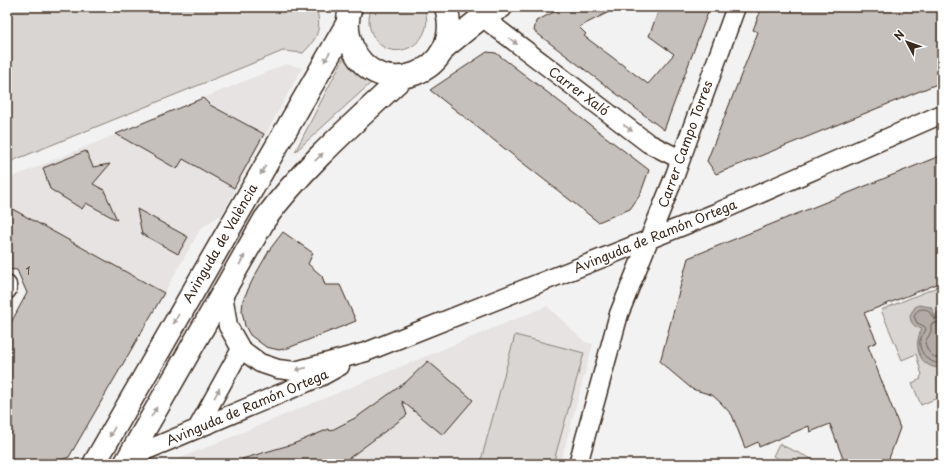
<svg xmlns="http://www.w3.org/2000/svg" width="949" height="471" font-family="'Playpen Sans',sans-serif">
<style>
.built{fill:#e6e3e2}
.green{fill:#d8d5d2;stroke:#8a8078}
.water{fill:#b2aba7;stroke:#827770}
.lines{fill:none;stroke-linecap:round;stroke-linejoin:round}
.shore{stroke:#6b5e55;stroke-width:1}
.building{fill:#c6c0bd;stroke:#3b2a1e}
.minor-casing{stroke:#3b2a1e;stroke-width:21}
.secondary-casing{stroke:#3b2a1e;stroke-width:25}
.minor{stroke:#fff;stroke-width:18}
.secondary{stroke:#fff;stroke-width:22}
.oneway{fill:#a79f9a}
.labels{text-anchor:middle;stroke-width:3;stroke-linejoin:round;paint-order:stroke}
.number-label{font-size:11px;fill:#5e5046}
.street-label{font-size:13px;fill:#3b2a1e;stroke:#fff}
</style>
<rect width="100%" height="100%" fill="#f3f2f2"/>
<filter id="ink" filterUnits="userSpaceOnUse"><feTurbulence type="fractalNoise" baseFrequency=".025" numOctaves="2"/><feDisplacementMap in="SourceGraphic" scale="8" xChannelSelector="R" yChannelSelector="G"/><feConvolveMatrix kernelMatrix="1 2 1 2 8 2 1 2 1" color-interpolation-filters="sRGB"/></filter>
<g filter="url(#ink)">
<!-- built -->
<path class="built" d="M286 64 302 68 222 214 201 228 164 293 7 206 10 178Z
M547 306 585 342 593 344 560 464H166Z"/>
<!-- green -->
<path class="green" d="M7 7H316C322 28 318 38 303 53L283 51 7 163Z
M372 7H424C439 45 388 68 372 34 368 25 368 16 372 7Z
M344 57 355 71 372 82 295 152Z
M942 285V396L921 405 912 383 921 379 920 377 922 375 916 354 902 360 881 310Z
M515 335 584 353 553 464H480Z
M779 444 823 464H789L773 456Z"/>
<!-- water -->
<path class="water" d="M919 305 931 307 935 316 934 324 937 313 942 309V368C919 369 912 345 922 329 914 327 910 323 910 315L915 307Z"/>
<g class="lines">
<!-- shore -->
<path class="shore" d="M942 313 938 318 934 319 928 310C921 308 917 309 914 316L917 323 924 326 926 329C925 334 921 335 920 340 918 353 930 364 942 364
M942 322 931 324V332L925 342C927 352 932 358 942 359"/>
</g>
<!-- building -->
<path class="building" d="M564 7H619L579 27 586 34 584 36 648 84 674 54 649 36 660 7H710L664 130 534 31 536 21Z
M762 7H942V82L716 174 707 161 758 32 753 30Z
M487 52 496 53 649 170 640 195 630 209 598 222 430 90Z
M203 98 210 105 264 134 234 188 183 159 177 169 116 134Z
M86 151 93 167 110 164 93 184 104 190 117 220 86 203 82 209 50 189 43 168Z
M942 155V282L864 313 877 342 868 346 900 428 887 464H845L830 424 810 432 809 426 759 447 758 442 745 448 732 415 720 402 712 395 692 389 660 362 688 258Z
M7 206 164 293 69 457 50 464H7V330L27 293 17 270 7 269Z
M137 209 188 237 178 254 142 234Z
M283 232 313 253 308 264 322 276 325 285H340L356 321 288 348 279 350 266 347 250 335 245 326 242 311 243 300 253 279 270 249Z
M428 361 473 400 443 435 402 401 407 415 341 464H243L242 459 293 444 329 429 330 431 357 417 406 382Z"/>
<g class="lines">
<defs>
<path id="minor" d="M482 17 648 143 680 159
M7 285V290
M223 294 228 326 241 349 260 363 278 369 295 371 366 352 718 212 942 114
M198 427 241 349
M128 458 322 376 340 366
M578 464 619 314 675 175 736 7"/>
<path id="secondary" d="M351 7C346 20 347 33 352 46 375 104 466 75 446 7
M445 47 482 17 501 7
M94 464 347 24
M125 464 265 219C304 166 355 122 403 77"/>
</defs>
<!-- minor casing -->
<use href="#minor" class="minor-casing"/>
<!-- secondary casing -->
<use href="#secondary" class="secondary-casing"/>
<!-- minor -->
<use href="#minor" class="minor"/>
<!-- secondary -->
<use href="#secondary" class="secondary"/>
</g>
<!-- one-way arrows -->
<defs><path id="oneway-solid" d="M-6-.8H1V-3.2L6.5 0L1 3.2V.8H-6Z"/></defs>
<g class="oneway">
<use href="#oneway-solid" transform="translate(513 41) rotate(37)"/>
<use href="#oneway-solid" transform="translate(327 57) rotate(121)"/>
<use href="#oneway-solid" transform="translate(628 128) rotate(37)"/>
<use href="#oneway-solid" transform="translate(319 157) rotate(-44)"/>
<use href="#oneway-solid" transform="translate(263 170) rotate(120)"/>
<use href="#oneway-solid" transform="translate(242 260) rotate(-61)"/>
<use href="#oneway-solid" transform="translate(176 319) rotate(120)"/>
<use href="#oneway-solid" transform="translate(301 369) rotate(167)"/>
<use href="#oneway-solid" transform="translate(217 393) rotate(-61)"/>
<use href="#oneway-solid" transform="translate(154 412) rotate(-60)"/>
<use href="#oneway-solid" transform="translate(112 432) rotate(119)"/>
</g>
</g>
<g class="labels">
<!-- number labels -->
<g class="number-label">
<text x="28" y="275">1</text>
</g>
<!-- street labels -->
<g class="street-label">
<text transform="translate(579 91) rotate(37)" y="5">Carrer Xaló</text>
<text transform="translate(685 144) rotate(-70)" y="5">Carrer Campo Torres</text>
<text transform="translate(655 236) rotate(-22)" y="5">Avinguda de Ramón Ortega</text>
<text transform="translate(220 243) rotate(-60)" y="5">Avinguda de València</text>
<text transform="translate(247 407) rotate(-23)" y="5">Avinguda de Ramón Ortega</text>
</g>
</g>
<!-- margin -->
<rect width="949" height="471" fill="none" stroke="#fff" stroke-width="24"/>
<rect x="12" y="12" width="925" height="447" fill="none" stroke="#3b2a1e" stroke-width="1.5" filter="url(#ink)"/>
<!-- north arrow -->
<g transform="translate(907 42) rotate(311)" stroke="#ffffff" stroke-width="3" paint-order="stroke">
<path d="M0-3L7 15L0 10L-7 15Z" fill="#3b2a1e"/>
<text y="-6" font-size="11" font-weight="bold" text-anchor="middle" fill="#3b2a1e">N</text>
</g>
</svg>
